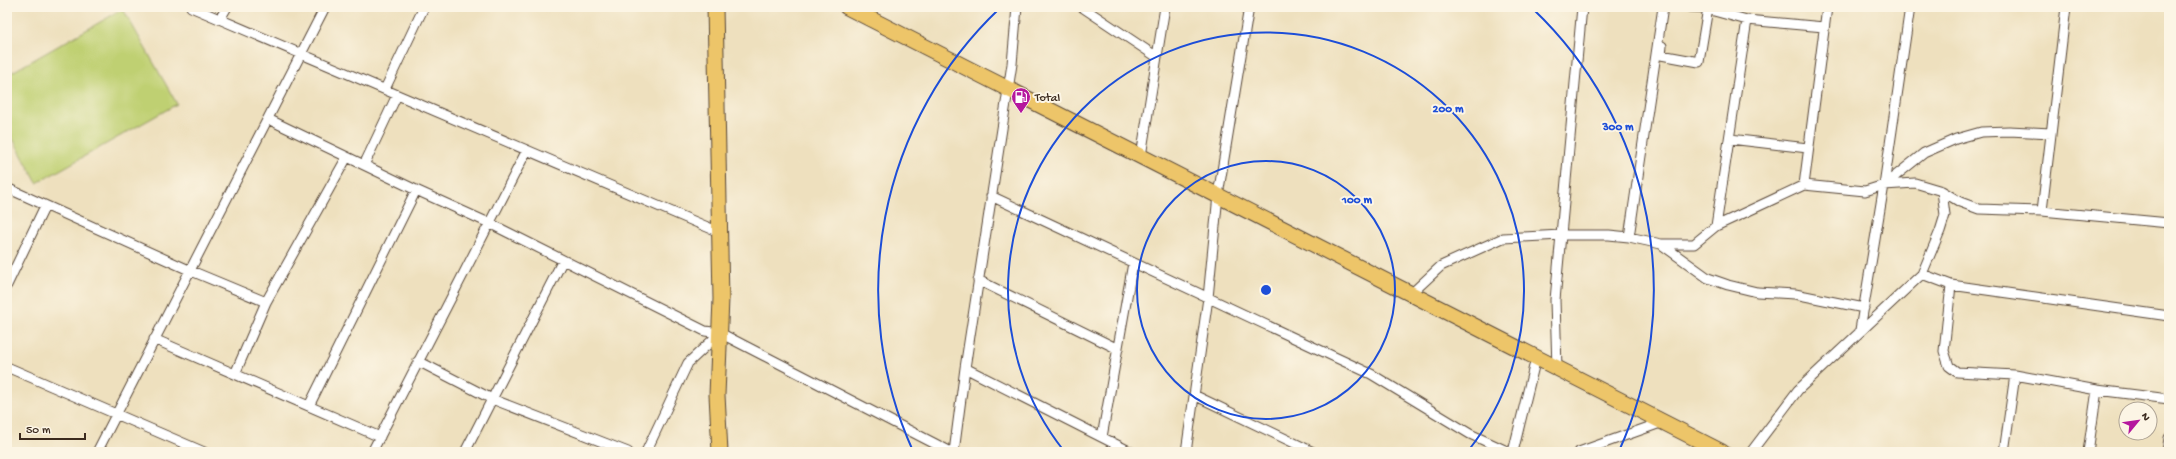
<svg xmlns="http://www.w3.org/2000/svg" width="2176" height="459" font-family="'Gochi Hand',sans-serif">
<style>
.green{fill:#bfd072;stroke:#7d7d48}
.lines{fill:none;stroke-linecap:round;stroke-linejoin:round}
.street-casing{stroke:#564536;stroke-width:11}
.primary-casing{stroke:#564536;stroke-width:17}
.street{stroke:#fff;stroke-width:9}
.primary{stroke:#edc569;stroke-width:15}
.ring{fill:none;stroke:#1d4ed8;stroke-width:2}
.labels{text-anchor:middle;stroke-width:4;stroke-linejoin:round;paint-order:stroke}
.poi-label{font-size:12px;fill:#3b2a1e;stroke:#fcf5e5;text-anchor:start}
.centre{fill:#1d4ed8;stroke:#fcf5e5;stroke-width:2}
.ring-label{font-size:12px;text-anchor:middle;font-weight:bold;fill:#1d4ed8;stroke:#fcf5e5;stroke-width:4;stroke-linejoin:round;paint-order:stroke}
</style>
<rect width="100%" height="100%" fill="#fcf5e5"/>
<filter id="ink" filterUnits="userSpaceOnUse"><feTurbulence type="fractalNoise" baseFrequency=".025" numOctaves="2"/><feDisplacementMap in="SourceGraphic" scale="8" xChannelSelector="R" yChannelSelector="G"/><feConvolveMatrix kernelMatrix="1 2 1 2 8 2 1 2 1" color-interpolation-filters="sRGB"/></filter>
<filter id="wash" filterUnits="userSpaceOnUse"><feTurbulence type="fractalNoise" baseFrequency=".012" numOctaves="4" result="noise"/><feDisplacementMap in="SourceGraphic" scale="16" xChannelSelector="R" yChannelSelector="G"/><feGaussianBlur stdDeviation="0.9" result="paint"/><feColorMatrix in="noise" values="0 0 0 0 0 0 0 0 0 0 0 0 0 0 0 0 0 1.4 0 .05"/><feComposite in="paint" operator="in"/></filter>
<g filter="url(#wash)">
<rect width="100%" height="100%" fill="#eee0be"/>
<!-- green -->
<path class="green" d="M123 9 177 104 37 183 7 128V75Z"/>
</g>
<g filter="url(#ink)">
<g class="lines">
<defs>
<path id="street" d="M191 7 719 232
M1082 7 1157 57
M1703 8 1747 20 1824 27
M858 13 871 7
M220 19 227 7
M1662 46 1661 55 1699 62 1708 8 1689 7
M385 89 424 7
M268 119 416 190 489 223 705 331 720 333 951 452
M1730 139 1808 148
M1141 156 1165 7
M364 165 397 95
M1804 185 1827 7
M1884 185 1924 153 1956 139 1981 132 2009 131 2051 133
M7 188 189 270 266 302
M991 196 1371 374 1470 434 1509 452
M2042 211 2066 7
M1716 226 1747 20
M1629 237 1663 7
M1661 244 1708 278 1728 285 1757 292 1795 294 1864 308
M1922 274 1951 285 2169 316
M978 280 1118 349
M7 285 45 206
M1951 285 1944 351 1949 366 1957 372 2015 375 2097 390 2169 399
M1412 293 1441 266 1503 238 1561 235H1609L1629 237 1661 244H1694L1716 226 1804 185 1865 191 1884 185 1915 183 1942 191 1960 202 1979 209 2042 211 2169 223
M1860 330 1884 185 1910 7
M154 339 380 437
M418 361 492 399 628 452
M7 367 204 452
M965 368 1131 452
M1557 369 1555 300 1582 7
M235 374 266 302 347 157
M1194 395 1313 452
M309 406 416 190
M1102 437 1133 263
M97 452 325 7
M372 452 527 150
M465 452 563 260
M646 452 688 363 720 333
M954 452 965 368 1012 64 1017 7
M1186 452 1208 298 1218 195 1249 7
M1513 452 1536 358
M1579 452 1663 422
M1751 452 1798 390 1922 274 1940 231 1945 215 1942 191
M2004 452 2015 375
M2088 452 2097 390
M2167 452 2169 438"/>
<path id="primary" d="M715 7 721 299 717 395 720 452
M847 7 1722 452"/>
</defs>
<!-- street casing -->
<use href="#street" class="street-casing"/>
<!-- primary casing -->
<use href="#primary" class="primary-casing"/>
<!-- street -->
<use href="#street" class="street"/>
<!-- primary -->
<use href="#primary" class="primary"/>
</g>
</g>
<!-- distance rings -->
<g class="ring">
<circle cx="1266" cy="290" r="129"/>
<path d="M1064 451A258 258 0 1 1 1468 451"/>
<path d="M913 451A388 388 0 0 1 999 9M1533 9A388 388 0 0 1 1619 451"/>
</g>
<!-- icons -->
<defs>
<symbol id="fuel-pin" viewBox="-11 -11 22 30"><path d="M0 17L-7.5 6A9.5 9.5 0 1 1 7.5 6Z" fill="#b5179e" stroke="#fcf5e5"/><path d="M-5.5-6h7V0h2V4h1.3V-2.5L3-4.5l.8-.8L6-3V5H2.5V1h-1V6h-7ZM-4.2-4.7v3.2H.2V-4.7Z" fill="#fff"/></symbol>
</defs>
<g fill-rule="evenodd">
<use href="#fuel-pin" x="1010" y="86" width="22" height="30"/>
</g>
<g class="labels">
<!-- poi labels -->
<g class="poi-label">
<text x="1035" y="101">Total</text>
</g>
</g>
<circle cx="1266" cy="290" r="6" class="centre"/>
<g class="ring-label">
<text x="1448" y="112">200 m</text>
<text x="1618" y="130">300 m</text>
<text x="1357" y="203">100 m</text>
</g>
<!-- margin -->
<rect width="2176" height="459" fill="none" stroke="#fcf5e5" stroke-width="24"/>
<!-- north arrow -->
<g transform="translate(2138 421) rotate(61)"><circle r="19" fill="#fcf5e5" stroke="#afa495"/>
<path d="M0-3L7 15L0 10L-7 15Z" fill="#b5179e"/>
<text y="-6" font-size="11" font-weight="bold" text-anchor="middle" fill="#3b2a1e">N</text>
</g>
<!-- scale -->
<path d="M20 433v6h65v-6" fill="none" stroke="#3b2a1e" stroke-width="2"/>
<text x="26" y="433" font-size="12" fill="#3b2a1e" stroke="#fcf5e5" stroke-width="3" paint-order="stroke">50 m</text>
</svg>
